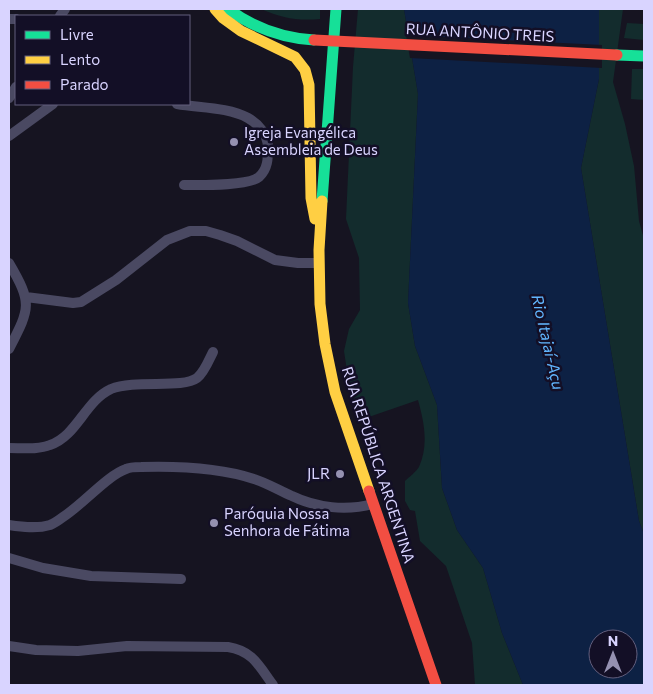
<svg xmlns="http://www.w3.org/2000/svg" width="653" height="694" font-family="Commissioner,sans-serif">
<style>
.green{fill:#132c2d}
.water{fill:#0d2144;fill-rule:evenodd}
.pier{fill:#161421}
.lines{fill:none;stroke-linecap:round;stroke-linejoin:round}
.street{stroke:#4a4962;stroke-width:10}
.fast{stroke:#16e098;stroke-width:11}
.slow{stroke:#ffcf43;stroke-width:11}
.jam{stroke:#f24e42;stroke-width:11}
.jam-bridge{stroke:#f24e42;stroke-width:11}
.poi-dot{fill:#9591b1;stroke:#130f26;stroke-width:2}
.labels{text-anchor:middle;stroke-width:5;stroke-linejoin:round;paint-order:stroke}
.street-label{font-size:15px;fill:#d9d4ff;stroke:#130f26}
.poi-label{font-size:15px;fill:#d9d4ff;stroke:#130f26;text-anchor:start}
.water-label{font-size:16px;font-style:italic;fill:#62b6ff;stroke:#130f26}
</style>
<rect width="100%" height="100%" fill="#161421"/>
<!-- green -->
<path class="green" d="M261 9H320V19C297 21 282 18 261 9Z
M358 9H404L418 94 408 303 415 346 437 405 442 488 457 530 483 568 502 633 523 685H475L472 643 446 566 420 541 415 511 410 510 405 501V481C409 477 416 472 419 467 429 444 424 422 418 400L360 420 349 384 344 351 349 329 360 310 359 258 346 219 353 67Z
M599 9H623L613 82 625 124 634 166 639 221 644 239V534L639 521 581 168 599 79Z
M627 23 644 24V40L624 38Z
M632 69H644V100L631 99Z"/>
<!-- water -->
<path class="water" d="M404 9H599V79L581 168 639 521 644 534V685H523L502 633 483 568 457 530 442 488 437 405 415 346 408 303 418 94ZM598 639H628V669H598Z"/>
<!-- pier -->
<path class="pier" d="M406 35 602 45V68L410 58Z"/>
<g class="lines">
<!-- street -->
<path class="street" d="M60 16 65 9
M9 19H16
M9 98 16 87
M177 104C200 108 228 107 248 118 259 124 268 135 268 148 268 158 268 169 259 177 249 186 200 185 184 185
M9 136 53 104
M9 263C33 304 30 308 9 349
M26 297 73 303 81 302 116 280 167 240 190 231H206L220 235 237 241 275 260 298 263H319
M9 448C22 448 38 450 50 445 77 436 85 401 111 389 135 379 182 389 197 378 204 373 209 360 213 352
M9 525C22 527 37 529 50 525 55 523 59 520 63 517 82 505 108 475 126 469 130 467 137 467 141 467 176 466 221 468 254 479 267 483 280 491 292 496 317 508 346 511 373 504
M9 558 43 568 91 576 181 579
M9 646 36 650 78 651 127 646 228 647C253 651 259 666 273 685"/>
<!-- fast -->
<path class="fast" d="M228 9C254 28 282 38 314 40
M617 55 644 56
M322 201 336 9"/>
<!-- slow -->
<path class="slow" d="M215 9 223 18 241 31 295 57 305 70 309 85 311 198 315 219
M322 201 319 250 320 304 325 344 335 392 369 491"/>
<!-- jam -->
<path class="jam" d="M369 491 436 685"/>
<!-- jam-bridge -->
<path class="jam-bridge" d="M314 40 617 55"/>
</g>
<!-- markers -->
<g class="poi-dot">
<circle cx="234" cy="142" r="5"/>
<circle cx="340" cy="474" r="5"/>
<circle cx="214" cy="523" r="5"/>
</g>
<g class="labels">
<!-- street labels -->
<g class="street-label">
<text transform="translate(480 33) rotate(3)" y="5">RUA ANTÔNIO TREIS</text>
<text transform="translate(378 465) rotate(72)" y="5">RUA REPÚBLICA ARGENTINA</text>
</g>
<!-- poi labels -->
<g class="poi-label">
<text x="244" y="138">Igreja Evangélica<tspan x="244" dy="17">Assembleia de Deus</tspan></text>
<text x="330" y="479" text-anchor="end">JLR</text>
<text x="224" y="519">Paróquia Nossa<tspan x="224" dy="17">Senhora de Fátima</tspan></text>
</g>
<!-- water labels -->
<g class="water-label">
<text transform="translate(548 342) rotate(77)" y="6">Rio Itajaí-Açu</text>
</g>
</g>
<!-- border -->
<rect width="653" height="694" fill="none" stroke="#d9d4ff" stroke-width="20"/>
<!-- legend -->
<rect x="15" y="15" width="175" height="90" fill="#130f26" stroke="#625e7d"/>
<rect x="25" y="31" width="25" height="8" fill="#16e098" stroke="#625e7d"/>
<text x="60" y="40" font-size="15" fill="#d9d4ff">Livre</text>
<rect x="25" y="56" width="25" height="8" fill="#ffcf43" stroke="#625e7d"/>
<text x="60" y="65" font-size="15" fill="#d9d4ff">Lento</text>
<rect x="25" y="81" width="25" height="8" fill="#f24e42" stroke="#625e7d"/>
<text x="60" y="90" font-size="15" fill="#d9d4ff">Parado</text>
<!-- north arrow -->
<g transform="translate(613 654)"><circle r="24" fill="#130f26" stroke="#625e7d"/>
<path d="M0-4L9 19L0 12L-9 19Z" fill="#9591b1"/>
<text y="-8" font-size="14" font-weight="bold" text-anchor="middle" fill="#d9d4ff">N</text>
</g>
</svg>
